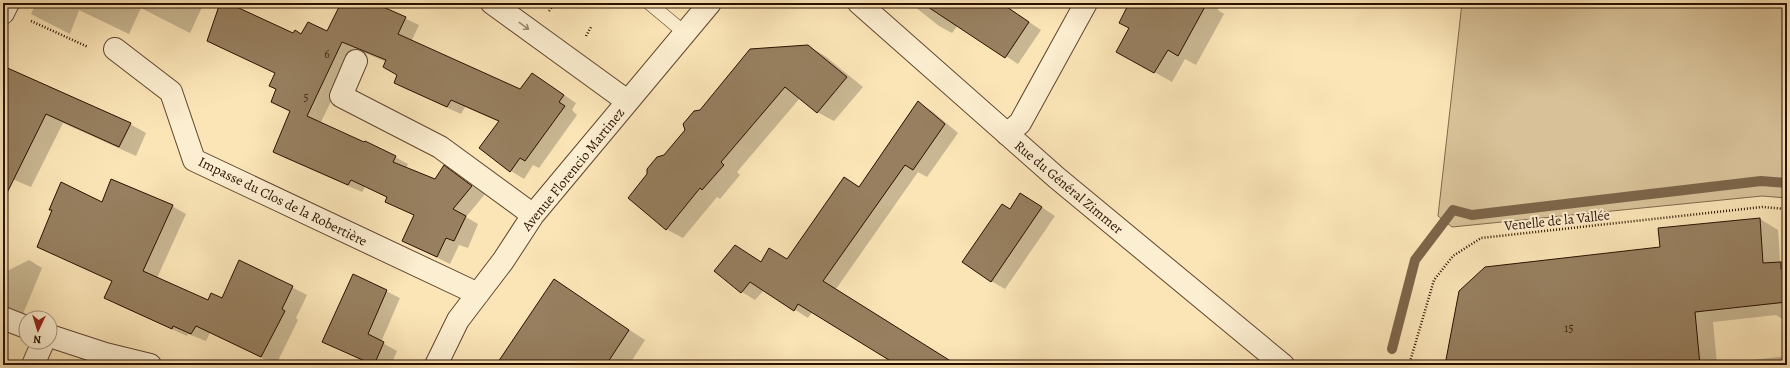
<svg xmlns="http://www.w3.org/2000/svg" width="1790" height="368" font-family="Alegreya,serif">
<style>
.green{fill:#d8c198;stroke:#82684c}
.shadow{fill:#0003}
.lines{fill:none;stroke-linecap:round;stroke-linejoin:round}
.stream{stroke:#7d6549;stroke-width:10}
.building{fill:#977f5f;stroke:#2b1000}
.service-casing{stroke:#5f452e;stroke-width:14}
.minor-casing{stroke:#5f452e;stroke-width:24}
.tertiary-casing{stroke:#5f452e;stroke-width:24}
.path{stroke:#2b1000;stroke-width:2.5;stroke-dasharray:1 2;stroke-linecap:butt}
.service{stroke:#fceed0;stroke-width:13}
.minor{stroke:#fceed0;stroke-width:22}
.tertiary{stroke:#fceed0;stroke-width:22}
.oneway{stroke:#9e8a72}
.labels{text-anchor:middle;stroke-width:4;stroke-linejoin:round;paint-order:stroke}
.number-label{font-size:12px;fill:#462c18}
.street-label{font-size:14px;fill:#2b1000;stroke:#fceed0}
</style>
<rect width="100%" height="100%" fill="#fbe5b7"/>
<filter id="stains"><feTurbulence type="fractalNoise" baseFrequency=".005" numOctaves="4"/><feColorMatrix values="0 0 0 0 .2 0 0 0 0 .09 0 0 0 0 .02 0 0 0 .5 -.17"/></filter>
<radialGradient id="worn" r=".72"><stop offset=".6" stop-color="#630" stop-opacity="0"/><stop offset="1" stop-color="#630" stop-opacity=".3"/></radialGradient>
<!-- green -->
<path class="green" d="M1462 3H1787V198L1762 196 1452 227 1438 216Z"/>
<!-- shadow -->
<path class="shadow" d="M36 3H204L190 33 141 8 129 34 79 10 70 34 31 14Z
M221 3H226L294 34 302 35 327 33 342 3H372L419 25 411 42 521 91 533 74 576 103 572 110 577 115 539 168 533 165 524 179 511 171 480 148 499 122 465 107 461 114 408 90 395 83 398 75 386 62 356 49 320 124 395 157 408 164 406 169 435 180 444 167 485 194 466 217 478 224 468 248 459 245 450 264 403 241 415 216 387 201 388 198 365 187 362 192 287 159 274 151 291 112 272 102 277 89 270 86 276 74 208 40Z
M910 3H1001L1041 30 1018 64 958 25 952 33 939 26Z
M1130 3H1221L1218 10 1224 14 1196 65 1185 59 1172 82 1134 61 1130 28Z
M808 46 825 56 863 87 834 121 817 112 800 98 737 172 740 175 720 199 717 197 683 238 666 229 648 175 701 111Z
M3 67 130 124 146 133 136 156 63 123 31 187 3 175Z
M918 103 932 111 958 133 927 177 918 172 836 289 943 365H898L812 312 808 318 764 290 755 300 742 292 749 254 762 262 788 260 844 178 860 187Z
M1034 202 1055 216 1005 289 991 281 1010 210Z
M102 203 172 206 186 214 157 278 208 301 222 300 240 261 307 295 296 318 298 320 276 365 210 333 206 341 188 334 187 336 120 306 106 298 113 282 38 246 53 211 51 209Z
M1760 219 1778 230 1780 261H1787V320H1784L1776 315 1713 322 1717 364 1787 356V365H1446L1661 248Z
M29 260 42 268 23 314 3 311V273Z
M353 275 400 298 381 342 397 351 391 365H371L324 342Z
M554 281 645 340 629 365H509Z"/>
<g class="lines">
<!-- stream -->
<path class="stream" d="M1392 349 1415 260 1453 210 1472 215 1761 181 1787 183"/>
</g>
<!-- building -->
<path class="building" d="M220 3H228L293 33 295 30 301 34 308 22 327 31 341 3H374L406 17 398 34 520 89 532 73 564 95 559 102 565 106 525 161 520 158 510 172 479 148 499 121 451 100 447 107 394 83 397 75 383 67 386 60 342 42 307 116 364 142 365 141 396 156 393 162 435 179 444 165 472 186 453 209 466 216 454 241 446 238 437 257 402 241 414 215 385 202 387 197 351 180 348 185 273 152 290 111 271 102 276 89 269 86 275 73 207 41Z
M922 3H1001L1029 22 1005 58Z
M1129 3H1207L1178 56 1168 50 1154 73 1116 52 1129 28 1119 23Z
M808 45 847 77 817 113 785 87 721 162 724 165 702 190 700 188 666 230 628 198 647 174V169L657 157 664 155 685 130 683 124 694 111 700 110 750 49Z
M3 66 131 123 119 147 46 114 3 201Z
M918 101 945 124 913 170 905 165 823 281 957 365H897L798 304 794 311 750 282 741 293 714 271 735 245 761 262 769 248 787 259 844 177 859 187Z
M111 179 173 205 143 271 208 300 211 293 222 298 239 260 293 286 282 309 285 311 261 357 196 326 191 334 173 326 172 329 104 298 112 281 37 247 52 210H49L61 182 102 202Z
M1020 193 1042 207 991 282 962 262 1002 204 1010 209Z
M1760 218 1763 263 1781 262V269L1787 268V302L1695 312 1700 365H1445L1459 291 1485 267 1660 247 1658 228Z
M353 274 387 290 368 334 384 342 374 365 322 342Z
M554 279 629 330 606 365H496Z"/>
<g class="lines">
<defs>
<path id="service" d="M649 3 685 33"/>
<path id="minor" d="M492 3 627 101
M3 13 8 3
M115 49 171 92 194 160 478 294
M356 61 341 96 440 147 533 215
M1007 134 1020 123 1086 3
M3 318 26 327
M50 336 105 354 150 365
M33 365 43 342
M436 365 458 320 503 261 533 215 710 3"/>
<path id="tertiary" d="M859 3 1057 178 1283 365"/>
</defs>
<!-- service casing -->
<use href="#service" class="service-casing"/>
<!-- minor casing -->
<use href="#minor" class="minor-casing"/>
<!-- tertiary casing -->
<use href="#tertiary" class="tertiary-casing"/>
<!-- path -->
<path class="path" d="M549 11 555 3
M31 21 88 47
M586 36 591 27
M1409 365 1434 280 1453 256 1481 238 1762 207 1787 209"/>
<!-- service -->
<use href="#service" class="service"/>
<!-- minor -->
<use href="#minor" class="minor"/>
<!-- tertiary -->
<use href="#tertiary" class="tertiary"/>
</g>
<!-- one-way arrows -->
<defs><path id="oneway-shaft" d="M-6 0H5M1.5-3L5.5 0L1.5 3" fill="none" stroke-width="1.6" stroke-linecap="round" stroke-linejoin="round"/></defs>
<use class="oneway" href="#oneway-shaft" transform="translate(524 26) rotate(36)"/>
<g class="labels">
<!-- number labels -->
<g class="number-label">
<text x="327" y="58">6</text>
<text x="306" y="101">5</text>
<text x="1569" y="332">15</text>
</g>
<!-- street labels -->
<g class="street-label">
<text transform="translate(573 169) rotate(-51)" y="5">Avenue Florencio Martinez</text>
<text transform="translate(1069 187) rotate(40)" y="5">Rue du Général Zimmer</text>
<text transform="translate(283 201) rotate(26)" y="5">Impasse du Clos de la Robertière</text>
<text transform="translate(1557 220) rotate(-6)" y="5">Venelle de la Vallée</text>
</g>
</g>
<!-- margin -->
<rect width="1790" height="368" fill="none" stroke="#fbe5b7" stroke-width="16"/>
<rect x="4" y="4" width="1782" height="360" fill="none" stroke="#2b1000" stroke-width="2"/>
<rect x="8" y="8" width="1774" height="352" fill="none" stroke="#2b1000"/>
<!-- north arrow -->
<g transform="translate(38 330) rotate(184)"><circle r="19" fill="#fceed0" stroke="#a8957d"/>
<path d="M0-3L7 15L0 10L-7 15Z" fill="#8f2418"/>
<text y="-6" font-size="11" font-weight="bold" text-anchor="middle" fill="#2b1000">N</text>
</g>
<rect width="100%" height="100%" filter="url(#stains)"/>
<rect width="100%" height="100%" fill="url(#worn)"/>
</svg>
